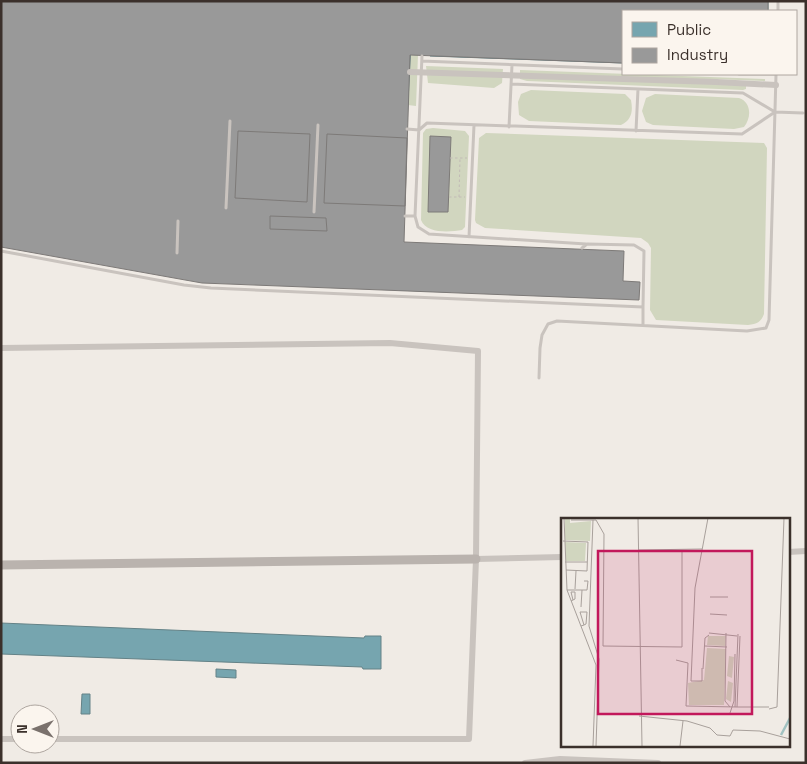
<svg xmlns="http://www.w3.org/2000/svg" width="807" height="764" font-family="'Space Grotesk',sans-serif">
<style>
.green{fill:#d1d6bf}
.public{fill:#76a5af;stroke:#648287}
.industry{fill:#999;stroke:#7d7a78}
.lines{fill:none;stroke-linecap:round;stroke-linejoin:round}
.path{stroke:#c2bbb6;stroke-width:1;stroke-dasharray:2.5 2.5;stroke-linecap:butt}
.lane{stroke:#c9c3be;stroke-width:3}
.street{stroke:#c9c3be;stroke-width:6}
.secondary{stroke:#bab3ae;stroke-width:9}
.street-bridge{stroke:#c9c3be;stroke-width:6}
.inset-river{fill:none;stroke:#a1c2c1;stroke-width:2.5}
.inset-road{fill:none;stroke:#a8a09b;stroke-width:1}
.view{fill:#c2185b;fill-opacity:0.15;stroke:#c2185b;stroke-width:2.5}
.inset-edge{fill:none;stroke:#3b302b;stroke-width:2.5}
</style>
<rect width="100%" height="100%" fill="#f0ebe5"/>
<!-- green -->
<path class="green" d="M410 55H418L416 106 408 105Z
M426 66 503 69 502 83 494 88 428 83Z
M520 70 765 79V81L713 79 746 86V89L743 90 527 81 520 79Z
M531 90 625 94 631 100C633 111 632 120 621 125L529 121 519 115 518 102 521 94Z
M655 94 739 98C751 102 752 117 744 127L734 129 653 125 646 122 642 111 646 98Z
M433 128 465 131 469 136 465 227 462 230C450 232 426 234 421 220L423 133 426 129Z
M486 133 764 143 767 148 764 314C761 322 757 324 748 325L656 320 650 310 651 248 648 243 641 238 485 228 476 223 475 220 479 138Z"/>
<!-- public -->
<path class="public" d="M38 1H413L407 122 34 104Z
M432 1H768V11H623V63L430 56Z
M34 120 223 127 221 200 31 194Z
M95 227 145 229 146 232 172 233V253L156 252V243L95 240Z
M399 276 451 279V292L399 290Z
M1 623 364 638 365 636H381V669H363L362 667 1 654Z
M216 669 236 670V678L216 677Z
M82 694H90V714H81Z"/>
<!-- industry -->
<path class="industry" d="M1 1H768V11H623V63L410 55 404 242 624 251 623 281 640 282 639 300 202 283 1 247Z
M238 131 310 134 307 202 235 198Z
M327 134 407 138 405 206 324 203Z
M430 136 451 137 448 212H428Z
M270 216 326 218 327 231 270 229Z"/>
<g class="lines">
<!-- path -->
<path class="path" d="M450 158H467
M449 197H465
M459 197 460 158"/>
<!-- lane -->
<path class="lane" d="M778 11V1
M422 61 623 69
M739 74H776
M511 84 743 93 775 112 803 113
M509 127 512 65
M407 129 419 130 427 123 742 134 775 112
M636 131 638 89
M226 208 230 121
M314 212 318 125
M405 216H415L422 56
M415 216 418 227 429 234 586 244
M469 237 474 125
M1 251 184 285 211 288 643 307 644 251 634 245 587 244 582 248
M177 253 178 221
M643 325V307
M539 378 540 348 542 335 548 324 557 321 747 331 766 328 769 320 776 75"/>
<!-- street -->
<path class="street" d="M716 82 776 85
M1 348 390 343 478 351 476 559 469 739H50
M788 552 806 551
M476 559 562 557
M1 739H20
M525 763 560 759 658 763"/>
<!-- secondary -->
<path class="secondary" d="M1 565 476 559"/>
<!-- street-bridge -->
<path class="street-bridge" d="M410 72 716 82"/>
</g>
<!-- overview -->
<g transform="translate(561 518)">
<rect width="229" height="229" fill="#f0ebe5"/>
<path d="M4 0H9V5L30 3 29 23 4 22ZM4 24 25 25 24 43H5ZM147 118H165L164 128 146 127ZM146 130 165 131 163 187H128L127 165 143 162ZM168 138 173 139 171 160 166 158ZM167 163 172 165 170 184 165 181Z" fill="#d1d6bf"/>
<path class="inset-river" d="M220 217 229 200"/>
<path class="inset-road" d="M3 0 6 72 35 147 32 228M77 0 81 228M10 2H35L43 16 42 128 121 129V32M32 2 28 108 38 141 35 228M2 23 27 24 26 53 5 52M78 32 141 31M4 44H26M14 71 15 53M6 72H26L27 63H23M149 79H167M10 83 14 81V74H10L12 82M20 89 21 72M149 96 166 97M20 108 23 107 25 106 26 94H19L23 107M148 115 176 118M165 115 164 183 169 189M179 118 176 189H208M144 128 166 129M115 142 127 145 125 188 176 189M141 150V163H130L134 70 147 0M142 151 144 120 148 117M174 189 177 116M208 191 216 189 223 0M169 195 173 183 174 136M78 198 126 203 149 210 156 217 169 218 172 212 199 213 229 221M119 228 122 203"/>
<path class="view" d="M37 33H191V196H37Z"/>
<rect width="229" height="229" class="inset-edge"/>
</g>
<!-- border -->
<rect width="807" height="764" fill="none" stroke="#3b302b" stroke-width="5"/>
<!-- legend -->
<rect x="622" y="10" width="175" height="65" fill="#fbf5ee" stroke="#aea6a0"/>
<rect x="632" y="22" width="25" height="15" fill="#76a5af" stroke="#aea6a0"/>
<text x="667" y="35" font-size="15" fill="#3b302b">Public</text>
<rect x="632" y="48" width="25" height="15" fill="#999999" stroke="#aea6a0"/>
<text x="667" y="60" font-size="15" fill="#3b302b">Industry</text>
<!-- north arrow -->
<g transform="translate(35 729) rotate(270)"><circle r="24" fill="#fbf5ee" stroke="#aea6a0"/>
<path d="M0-4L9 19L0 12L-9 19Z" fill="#7a716c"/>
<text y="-8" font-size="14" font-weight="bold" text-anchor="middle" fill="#3b302b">N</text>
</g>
</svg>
